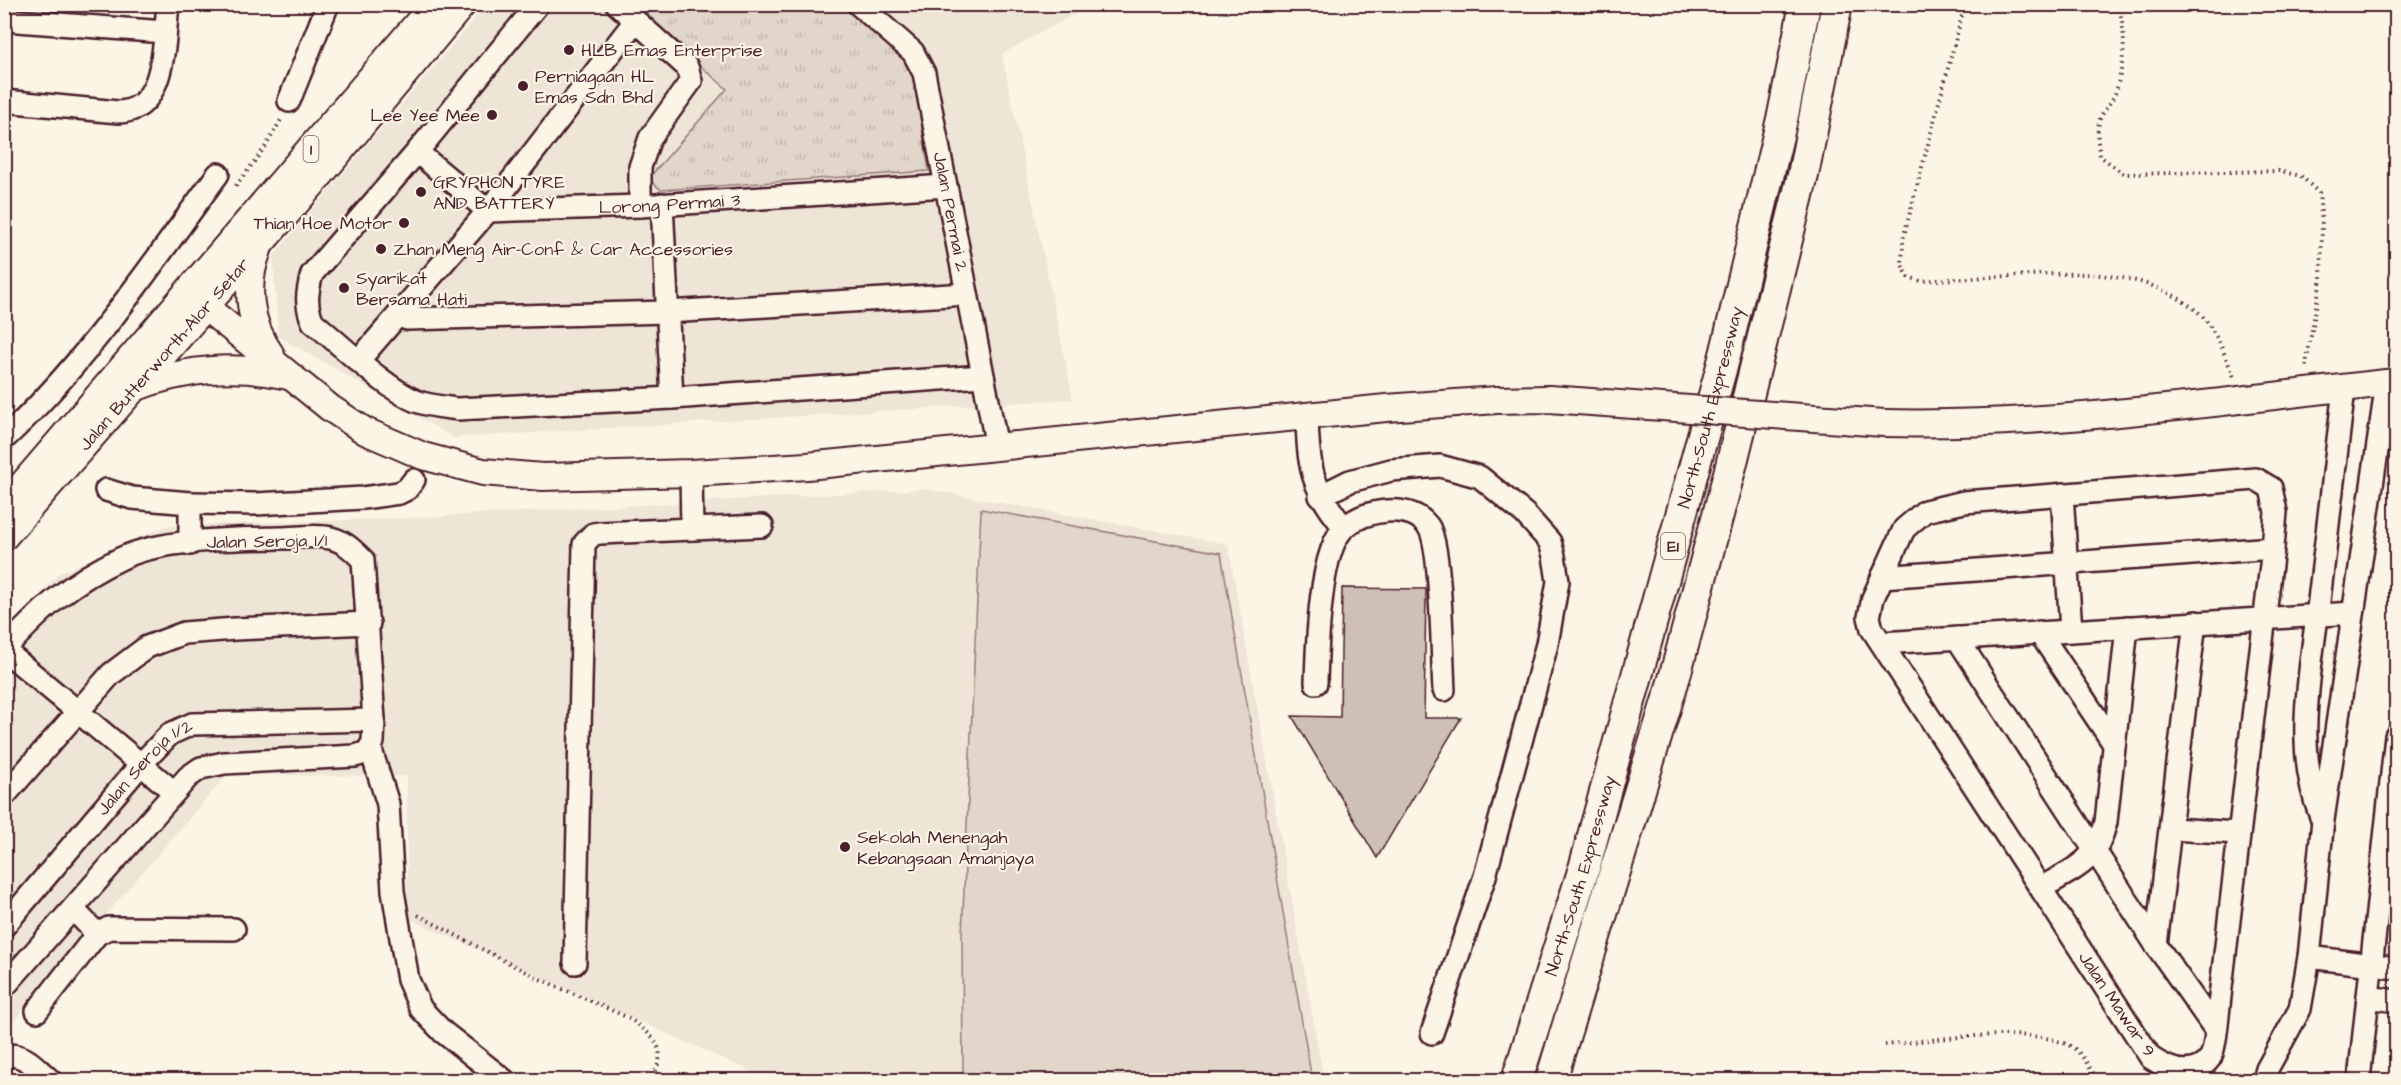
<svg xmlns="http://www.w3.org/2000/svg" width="2401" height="1085" font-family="'Architects Daughter',sans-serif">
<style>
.built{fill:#eee5d7}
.grass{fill:url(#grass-tufts);stroke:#967a7a;stroke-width:1.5}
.pitch{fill:#e2d5ca;stroke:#967a7a;stroke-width:1.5}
.building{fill:#cfc0b7;stroke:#4a1f2b;stroke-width:1.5}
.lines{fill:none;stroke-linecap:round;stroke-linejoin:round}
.minor-casing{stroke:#4a1f2b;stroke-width:26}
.major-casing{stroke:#4a1f2b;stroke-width:30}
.highway-casing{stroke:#4a1f2b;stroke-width:34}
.path{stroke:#4a1f2b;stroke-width:4;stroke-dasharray:1.5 4.5;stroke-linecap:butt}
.minor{stroke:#fcf5e5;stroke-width:21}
.major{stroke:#fcf5e5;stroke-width:26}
.highway{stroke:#fcf5e5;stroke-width:30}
.major-bridge-casing{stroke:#4a1f2b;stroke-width:30;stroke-linecap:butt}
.major-bridge{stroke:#fcf5e5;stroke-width:26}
.poi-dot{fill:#4a1f2b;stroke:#fcf5e5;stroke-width:2}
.labels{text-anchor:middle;stroke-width:4.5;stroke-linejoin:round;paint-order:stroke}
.shield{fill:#fcf5e5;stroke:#7f5f63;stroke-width:1.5}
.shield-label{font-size:16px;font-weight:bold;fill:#4a1f2b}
.poi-label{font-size:18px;fill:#4a1f2b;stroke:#fcf5e5;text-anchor:start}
.street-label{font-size:18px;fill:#4a1f2b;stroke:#fcf5e5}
</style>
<defs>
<pattern id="grass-tufts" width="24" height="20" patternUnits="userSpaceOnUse" patternTransform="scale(1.5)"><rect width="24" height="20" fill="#e2d5ca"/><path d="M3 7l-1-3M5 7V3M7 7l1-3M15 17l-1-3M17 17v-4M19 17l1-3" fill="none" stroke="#c3b6ae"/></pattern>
</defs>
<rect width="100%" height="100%" fill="#fcf5e5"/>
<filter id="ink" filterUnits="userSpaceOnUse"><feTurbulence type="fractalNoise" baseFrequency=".0167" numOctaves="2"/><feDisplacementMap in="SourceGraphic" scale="12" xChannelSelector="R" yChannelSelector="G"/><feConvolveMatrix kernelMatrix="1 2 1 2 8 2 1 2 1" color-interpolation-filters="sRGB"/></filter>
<g filter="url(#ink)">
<!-- built -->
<path class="built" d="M486 5H1092L1002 54 1073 399 454 438 278 336 273 256Z
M925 489 1228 544 1324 1080H771L407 918V776L227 775 5 1031V635L58 574 166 526 408 518Z"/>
<!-- grass -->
<path class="grass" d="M630 5H840L911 60 929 171 661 190 648 179 727 89Z"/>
<!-- pitch -->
<path class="pitch" d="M981 509 1221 553 1312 1080H963L962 935Z"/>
<!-- building -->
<path class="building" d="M1342 588 1426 589 1424 718H1461L1377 858 1292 716 1340 717Z"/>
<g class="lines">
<defs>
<g id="minor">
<path d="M538 4 417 152 312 274C307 292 305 305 313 322 339 343 386 389 416 401 429 406 443 407 457 409L672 398 983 376"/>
<path d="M617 4 687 67 691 81 650 138 640 167V206"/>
<path id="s1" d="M858 4 913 52 924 73 997 447"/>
<path d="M4 20 165 32"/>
<path d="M4 101 118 112C166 112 164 40 168 4"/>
<path d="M289 101 328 4"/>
<path id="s2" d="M417 152 488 211 640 206 946 186"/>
<path d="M662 204 672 398"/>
<path d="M399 316 407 319 667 312 967 294"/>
<path d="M359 360 488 211 635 21"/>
<path d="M1307 416C1308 465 1311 489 1344 527"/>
<path d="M4 439C88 361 151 265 218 174"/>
<path d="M691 473 692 529"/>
<path d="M2256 479 2271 488 2276 512 2273 548 2221 988C2219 1001 2216 1050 2210 1058 2194 1080 2169 1070 2151 1058L1872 629 1869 617 1873 598 1904 529 1925 511 1964 502Z"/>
<path d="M106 490 132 498 190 503V544"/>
<path d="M2062 494 2071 630"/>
<path d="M1320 496 1350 481 1391 470 1440 466 1480 477 1525 514 1550 542 1554 556 1558 581 1547 644 1485 876 1432 1033"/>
<path d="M190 503 256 504 363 498 399 493 407 489 414 480"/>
<path d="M1882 577 2273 548"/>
<path d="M2039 632 2114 744"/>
<path d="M1957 638 2156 945 2215 1029"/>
<path d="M1882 643 2353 613"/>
<path d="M1316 683C1317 649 1319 549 1345 527 1357 517 1372 512 1387 511 1402 510 1418 513 1428 526 1442 544 1442 661 1444 690"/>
<path d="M370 747 388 804 393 891 408 980 421 1009 443 1032 504 1080"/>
<path d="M4 796 111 674 147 647 184 633 235 629 369 623"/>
<path d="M2321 817C2292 747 2312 665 2320 592 2328 524 2336 456 2344 389"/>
<path d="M2171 829 2239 833"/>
<path d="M2041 888C2075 868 2096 863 2106 822L2127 627"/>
<path id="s3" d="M4 926 142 763 170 734 192 724 374 720"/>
<path d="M97 934 109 928 234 929"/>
<path d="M2156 945 2195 622"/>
<path d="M2309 957 2396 968"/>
<path d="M575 963 584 544 593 534 600 533 762 526"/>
<path d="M4 987 188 777 201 768 224 763 355 756 368 752 373 742 374 720 363 560C351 548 342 539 325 537 311 535 294 538 279 538 235 539 161 539 122 558 70 582 43 608 4 650L174 792"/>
<path d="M2368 997 2396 1001"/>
<path d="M37 1011 97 934 73 909"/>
<path d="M4 1056C24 1051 37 1069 50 1080"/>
<path d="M2264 1080 2267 1069 2300 1009 2309 957 2323 820 2387 383"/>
<path d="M2359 1080 2396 736"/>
</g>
<g id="major">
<path d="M258 250C244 286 249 324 271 355"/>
<path d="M188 293 330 408 365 431 423 456 483 472 543 477 691 473 807 466 1386 408 1497 400 1549 399 1648 406"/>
<path d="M137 387C187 368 236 364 289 376"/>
<path d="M1884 423C2056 427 2226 400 2396 382"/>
<path d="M4 506 434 4"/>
<path id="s4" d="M4 537 317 179 463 4"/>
</g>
<g id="highway">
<path id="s5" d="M1517 1080 1585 865 1725 355 1783 115 1805 4"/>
<path d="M1551 1080 1674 679 1731 466 1803 175 1837 4"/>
</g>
</defs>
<!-- minor casing -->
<use href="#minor" class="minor-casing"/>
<!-- major casing -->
<use href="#major" class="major-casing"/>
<!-- highway casing -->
<use href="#highway" class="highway-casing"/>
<!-- path -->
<path class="path" d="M1965 4 1903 239 1902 265 1908 277 1921 281C1952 279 1983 277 2013 276 2077 272 2145 268 2198 312 2214 325 2227 360 2235 380
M2117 4C2128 31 2124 64 2116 91 2113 101 2104 109 2100 119 2096 131 2098 144 2100 156L2124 174 2279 171 2301 176 2319 193 2322 224 2321 279 2305 370
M236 186 266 146 282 118
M418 915 533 976 629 1018C654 1036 672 1051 649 1080
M1885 1045C1928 1041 2042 1022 2076 1050 2085 1058 2091 1071 2098 1080"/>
<!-- minor -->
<use href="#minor" class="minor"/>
<!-- major -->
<use href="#major" class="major"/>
<!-- highway -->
<use href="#highway" class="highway"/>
<defs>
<path id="major-bridge" d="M1648 406 1884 423"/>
</defs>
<!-- major-bridge casing -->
<use href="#major-bridge" class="major-bridge-casing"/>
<!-- major-bridge -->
<use href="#major-bridge" class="major-bridge"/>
</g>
</g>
<!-- markers -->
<g class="poi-dot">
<circle cx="569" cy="50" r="6"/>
<circle cx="523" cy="86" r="6"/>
<circle cx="492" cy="115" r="6"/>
<circle cx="421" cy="192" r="6"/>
<circle cx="404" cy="223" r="6"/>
<circle cx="381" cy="249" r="6"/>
<circle cx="344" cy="288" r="6"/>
<circle cx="845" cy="847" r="6"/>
</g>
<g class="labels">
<!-- shield labels -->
<g class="shield">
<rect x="303.5" y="136" width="15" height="26" rx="4.5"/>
<rect x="1661" y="533" width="24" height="26" rx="4.5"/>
</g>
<g class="shield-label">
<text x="311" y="155">1</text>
<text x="1673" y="552">E1</text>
</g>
<!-- poi labels -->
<g class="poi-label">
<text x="581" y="56">HLB Emas Enterprise</text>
<text x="535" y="82">Perniagaan HL<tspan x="535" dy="21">Emas Sdn Bhd</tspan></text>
<text x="480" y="121" text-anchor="end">Lee Yee Mee</text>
<text x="433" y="188">GRYPHON TYRE<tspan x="433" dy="21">AND BATTERY</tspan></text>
<text x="392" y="229" text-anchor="end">Thian Hoe Motor</text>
<text x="393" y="255">Zhan Meng Air-Conf &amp; Car Accessories</text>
<text x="356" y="284">Syarikat<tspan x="356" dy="21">Bersama Hati</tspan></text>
<text x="857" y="843">Sekolah Menengah<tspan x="857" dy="21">Kebangsaan Amanjaya</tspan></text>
</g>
<!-- street labels -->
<g class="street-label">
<text dy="6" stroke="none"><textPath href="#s2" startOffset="274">Lorong Permai 3</textPath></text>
<text dy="6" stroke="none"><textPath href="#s1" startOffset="238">Jalan Permai 2</textPath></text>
<text dy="6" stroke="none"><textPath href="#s4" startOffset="243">Jalan Butterworth-Alor Setar</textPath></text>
<text dy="6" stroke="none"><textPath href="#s5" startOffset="700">North–South Expressway</textPath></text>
<text transform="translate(267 541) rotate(-1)" y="6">Jalan Seroja 1/1</text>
<text dy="6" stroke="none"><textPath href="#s3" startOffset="213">Jalan Seroja 1/2</textPath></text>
<text dy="6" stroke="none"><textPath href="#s5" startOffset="214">North–South Expressway</textPath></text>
<text transform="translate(2117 1004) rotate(56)" y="6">Jalan Mawar 9</text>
</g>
</g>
<!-- margin -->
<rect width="2401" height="1085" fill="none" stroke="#fcf5e5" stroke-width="24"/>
<rect x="12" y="12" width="2377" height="1061" fill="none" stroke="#4a1f2b" stroke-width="2" filter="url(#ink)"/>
</svg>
